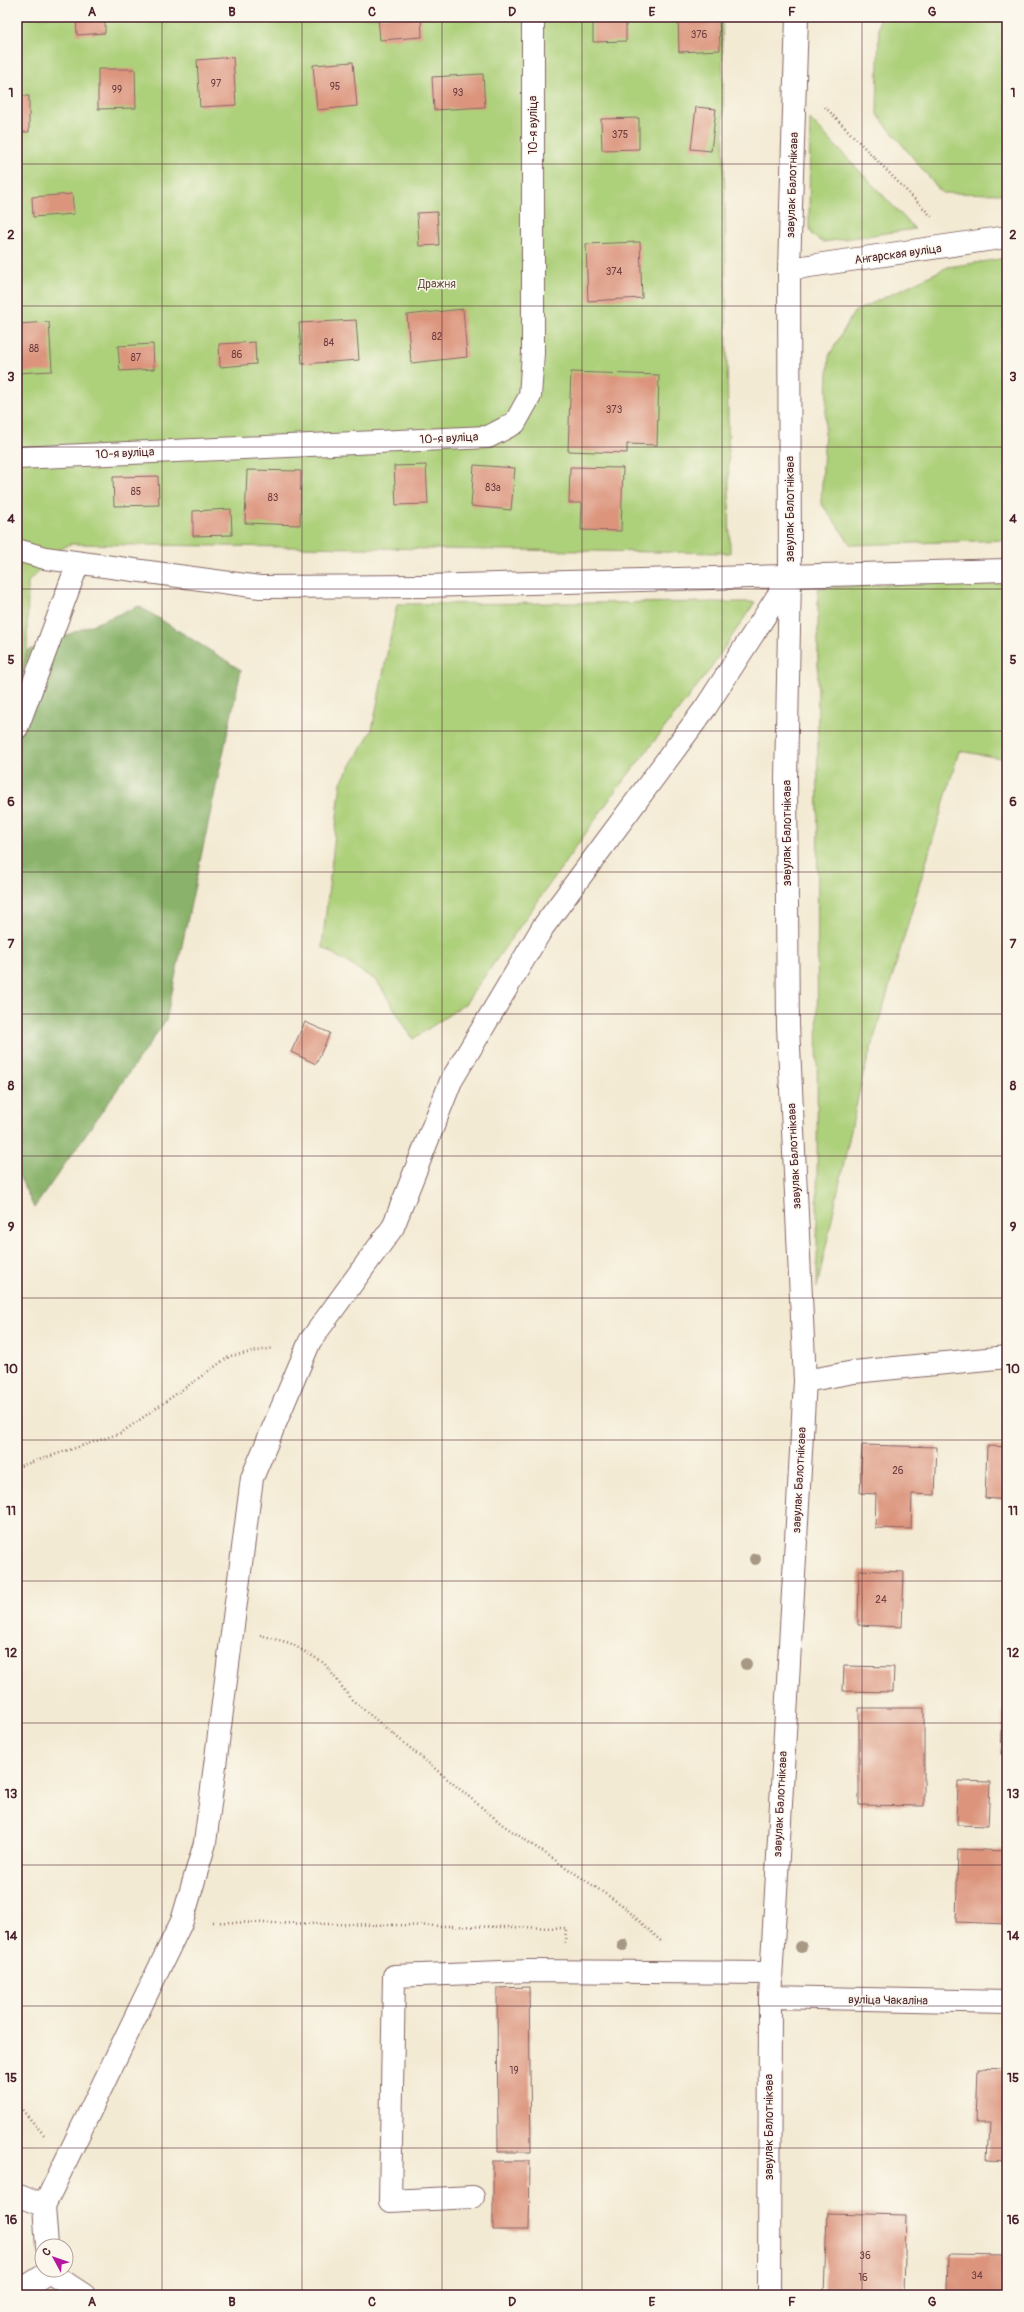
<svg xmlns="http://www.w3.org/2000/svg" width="1024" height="2312" font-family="Pangolin,sans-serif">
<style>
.green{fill:#add07a;stroke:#7c7852}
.forest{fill:#8ab26a;stroke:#6a684a}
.building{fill:#dc947d}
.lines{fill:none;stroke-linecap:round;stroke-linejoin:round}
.minor-casing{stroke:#856666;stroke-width:24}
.path{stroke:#856666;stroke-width:2.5;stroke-dasharray:1 3;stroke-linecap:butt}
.minor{stroke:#fff;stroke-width:22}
.tree{fill:#a79884}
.grid{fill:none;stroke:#4a1f2b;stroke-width:1;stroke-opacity:0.55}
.labels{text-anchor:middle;stroke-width:3;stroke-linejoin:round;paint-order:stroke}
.number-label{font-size:10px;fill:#6e3c40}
.street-label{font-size:12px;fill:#4a1f2b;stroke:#fbf7ec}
.park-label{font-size:12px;fill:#685443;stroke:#fbf7ec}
.neatline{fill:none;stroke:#4a1f2b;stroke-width:1.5}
.grid-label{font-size:13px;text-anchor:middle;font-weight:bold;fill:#4a1f2b}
</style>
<rect width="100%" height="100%" fill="#fbf7ec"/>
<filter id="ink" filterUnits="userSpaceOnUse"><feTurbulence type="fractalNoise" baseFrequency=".025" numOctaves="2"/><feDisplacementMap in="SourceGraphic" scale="8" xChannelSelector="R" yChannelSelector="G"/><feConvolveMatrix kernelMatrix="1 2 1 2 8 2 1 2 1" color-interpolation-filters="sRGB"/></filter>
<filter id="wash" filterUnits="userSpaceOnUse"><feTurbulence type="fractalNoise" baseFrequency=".012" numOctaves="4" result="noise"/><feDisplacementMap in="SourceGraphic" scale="16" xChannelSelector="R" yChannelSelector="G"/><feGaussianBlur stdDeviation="0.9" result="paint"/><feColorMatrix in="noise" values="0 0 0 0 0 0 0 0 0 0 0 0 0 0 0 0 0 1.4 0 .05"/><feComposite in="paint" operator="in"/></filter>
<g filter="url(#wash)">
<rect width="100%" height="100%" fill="#f3ead3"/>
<!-- green -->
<path class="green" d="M17 17H722L730 553 70 544 45 558 39 571 28 582 27 651 17 694Z
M879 17H1007V194L942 193 877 114Z
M810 119 915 229 823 242 813 236 809 226Z
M1007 258V540L851 545 821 503 829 356 854 312 948 267Z
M1007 578V759L959 751 862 1079 817 1288 818 588Z
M755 602 708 672 614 793 465 1004 413 1039 377 981 322 947 341 782 372 730 397 604Z"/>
<!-- forest -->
<path class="forest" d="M139 606 241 670 166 1020 34 1208 17 1171V694L27 651Z"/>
<g id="blocks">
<!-- building -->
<path class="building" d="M76 17H105V33L77 35Z
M378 17H421L422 37 380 40Z
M593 17H626V41L593 42Z
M678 17H719L720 50 679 52Z
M233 57 236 105 200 107 197 60Z
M353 62 357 106 317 110 313 65Z
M98 69H135L136 108 98 109Z
M483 74 485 107 434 110 432 77Z
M17 96H29V132H17Z
M696 107 716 109 711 151 691 149Z
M639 118V149L602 150 601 119Z
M72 194 74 214 33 217 32 197Z
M437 212 439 245 419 246 417 213Z
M640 242 642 298 588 301 586 244Z
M463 309 467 357 411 363 407 315Z
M356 320 359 360 302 364 299 323Z
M49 322 52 371 17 373V324Z
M255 342 256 364 220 367 219 344Z
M153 344 154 369 120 371 118 346Z
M571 372 659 375 657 445 627 444V453L568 451Z
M426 465 428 504 396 505 394 466Z
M474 465 515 468 511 510 471 506Z
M570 467 623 468 621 531 581 530 582 503H569Z
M247 470 301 471 300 525 245 523Z
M158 476 159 505 114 506 113 477Z
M231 509 232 535 193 536V511Z
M17 510H20L18 523H17Z
M305 1022 330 1033 316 1064 291 1052Z
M862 1445 937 1447 935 1495 912 1494 911 1529 875 1528 876 1494 860 1493Z
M987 1446 1007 1447V1500L985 1498Z
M859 1570 904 1572 902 1627 858 1625Z
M844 1666 894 1667 893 1692 843 1691Z
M859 1708H924V1806L859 1805Z
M1003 1708H1007V1754H1001Z
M958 1781 990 1782 988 1826 957 1825Z
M958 1849 1007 1851V1924L956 1922Z
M529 1987 531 2152H498L497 1988Z
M978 2068 1007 2069V2161L987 2160 989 2123H976Z
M493 2161H530L529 2230H493Z
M827 2213 906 2215 904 2295H824Z
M949 2254 1005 2255 1004 2295H948Z"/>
</g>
</g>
<g filter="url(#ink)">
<use href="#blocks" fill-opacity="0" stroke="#856666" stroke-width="1"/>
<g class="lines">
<defs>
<path id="minor" d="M789 269 1007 237
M17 458 488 437 515 423 530 396 533 353V17
M17 550 45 558 260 587 425 586 1007 570
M17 728 78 563
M805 1381 854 1372 1007 1357
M770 1997 1007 2002
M17 2195 44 2206 47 2246
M473 2197 390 2201 394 1976 531 1971 770 1973
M44 2206 182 1921 205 1843 252 1478 310 1341 393 1227 451 1081 543 927 706 707 790 577
M22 2295 24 2288 49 2272 84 2295
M769 2295 770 1997 805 1381 788 1026 786 780 790 577 789 269 797 17"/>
</defs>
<!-- minor casing -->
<use href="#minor" class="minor-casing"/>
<!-- path -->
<path class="path" d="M825 107 933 218
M17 1467 121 1433 230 1356 274 1348
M260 1635 290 1643 324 1663 351 1699 503 1825 622 1905 662 1942
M212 1922 566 1928 565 1943
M17 2104 45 2136"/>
<!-- minor -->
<use href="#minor" class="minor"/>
</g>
<!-- trees -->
<g class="tree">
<circle cx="755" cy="1559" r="6"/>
<circle cx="746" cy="1664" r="6"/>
<circle cx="623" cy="1945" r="6"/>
<circle cx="801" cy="1947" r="6"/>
</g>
</g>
<!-- grid -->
<path class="grid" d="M162 17V2295M302 17V2295M442 17V2295M582 17V2295M722 17V2295M862 17V2295M17 164H1007M17 306H1007M17 447H1007M17 589H1007M17 731H1007M17 872H1007M17 1014H1007M17 1156H1007M17 1298H1007M17 1440H1007M17 1581H1007M17 1723H1007M17 1865H1007M17 2006H1007M17 2148H1007"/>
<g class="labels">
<!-- number labels -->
<g class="number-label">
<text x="699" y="38">376</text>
<text x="216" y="87">97</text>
<text x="335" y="90">95</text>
<text x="117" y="93">99</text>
<text x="458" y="96">93</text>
<text x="620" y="138">375</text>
<text x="614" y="275">374</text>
<text x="437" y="340">82</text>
<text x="329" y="346">84</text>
<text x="34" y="352">88</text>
<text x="237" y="358">86</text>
<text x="136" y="361">87</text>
<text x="614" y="413">373</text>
<text x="493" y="491">83а</text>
<text x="136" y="495">85</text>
<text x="273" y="501">83</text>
<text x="898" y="1474">26</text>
<text x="881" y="1603">24</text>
<text x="514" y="2074">19</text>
<text x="865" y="2259">36</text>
<text x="977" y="2279">34</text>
<text x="863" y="2281">16</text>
</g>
<!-- street labels -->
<g class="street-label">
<text transform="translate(533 125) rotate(-90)" y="4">10-я вуліца</text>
<text transform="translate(792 185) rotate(-88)" y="4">завулак Балотнікава</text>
<text transform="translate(898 254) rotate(-8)" y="4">Ангарская вуліца</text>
<text transform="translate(449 438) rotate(-3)" y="4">10-я вуліца</text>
<text transform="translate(125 453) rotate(-3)" y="4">10-я вуліца</text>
<text transform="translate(790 509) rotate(-90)" y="4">завулак Балотнікава</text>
<text transform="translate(787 833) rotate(-90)" y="4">завулак Балотнікава</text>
<text transform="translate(794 1156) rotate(-93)" y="4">завулак Балотнікава</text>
<text transform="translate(799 1480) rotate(-87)" y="4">завулак Балотнікава</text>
<text transform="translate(780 1804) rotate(-87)" y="4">завулак Балотнікава</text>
<text transform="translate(888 2000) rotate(1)" y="4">вуліца Чакаліна</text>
<text transform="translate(769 2127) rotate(-90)" y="4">завулак Балотнікава</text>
</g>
<!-- park labels -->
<g class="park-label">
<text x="437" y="288">Дражня</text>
</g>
</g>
<!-- margin -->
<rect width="1024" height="2312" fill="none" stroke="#fbf7ec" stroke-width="44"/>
<!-- north arrow -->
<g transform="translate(54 2258) rotate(310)"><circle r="19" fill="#fbf7ec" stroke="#b4a19f"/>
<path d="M0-3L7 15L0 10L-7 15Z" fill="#b5179e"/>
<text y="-6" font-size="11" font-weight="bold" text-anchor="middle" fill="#4a1f2b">С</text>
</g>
<rect x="22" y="22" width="980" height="2268" class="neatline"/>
<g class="grid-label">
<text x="92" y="16">A</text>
<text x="232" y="16">B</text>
<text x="372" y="16">C</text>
<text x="512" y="16">D</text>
<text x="652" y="16">E</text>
<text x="792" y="16">F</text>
<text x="932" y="16">G</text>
<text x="11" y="97">1</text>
<text x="1013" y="97">1</text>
<text x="11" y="239">2</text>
<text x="1013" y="239">2</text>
<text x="11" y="381">3</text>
<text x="1013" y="381">3</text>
<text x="11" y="523">4</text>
<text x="1013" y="523">4</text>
<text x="11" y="664">5</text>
<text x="1013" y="664">5</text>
<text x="11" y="806">6</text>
<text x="1013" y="806">6</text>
<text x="11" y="948">7</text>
<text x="1013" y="948">7</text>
<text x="11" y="1090">8</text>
<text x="1013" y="1090">8</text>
<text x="11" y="1231">9</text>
<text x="1013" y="1231">9</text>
<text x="11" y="1373">10</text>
<text x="1013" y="1373">10</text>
<text x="11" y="1515">11</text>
<text x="1013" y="1515">11</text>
<text x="11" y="1657">12</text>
<text x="1013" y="1657">12</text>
<text x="11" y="1798">13</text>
<text x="1013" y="1798">13</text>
<text x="11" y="1940">14</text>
<text x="1013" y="1940">14</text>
<text x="11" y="2082">15</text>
<text x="1013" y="2082">15</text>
<text x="11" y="2224">16</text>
<text x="1013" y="2224">16</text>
<text x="92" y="2306">A</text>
<text x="232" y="2306">B</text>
<text x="372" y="2306">C</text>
<text x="512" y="2306">D</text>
<text x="652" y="2306">E</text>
<text x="792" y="2306">F</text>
<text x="932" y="2306">G</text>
</g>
</svg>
